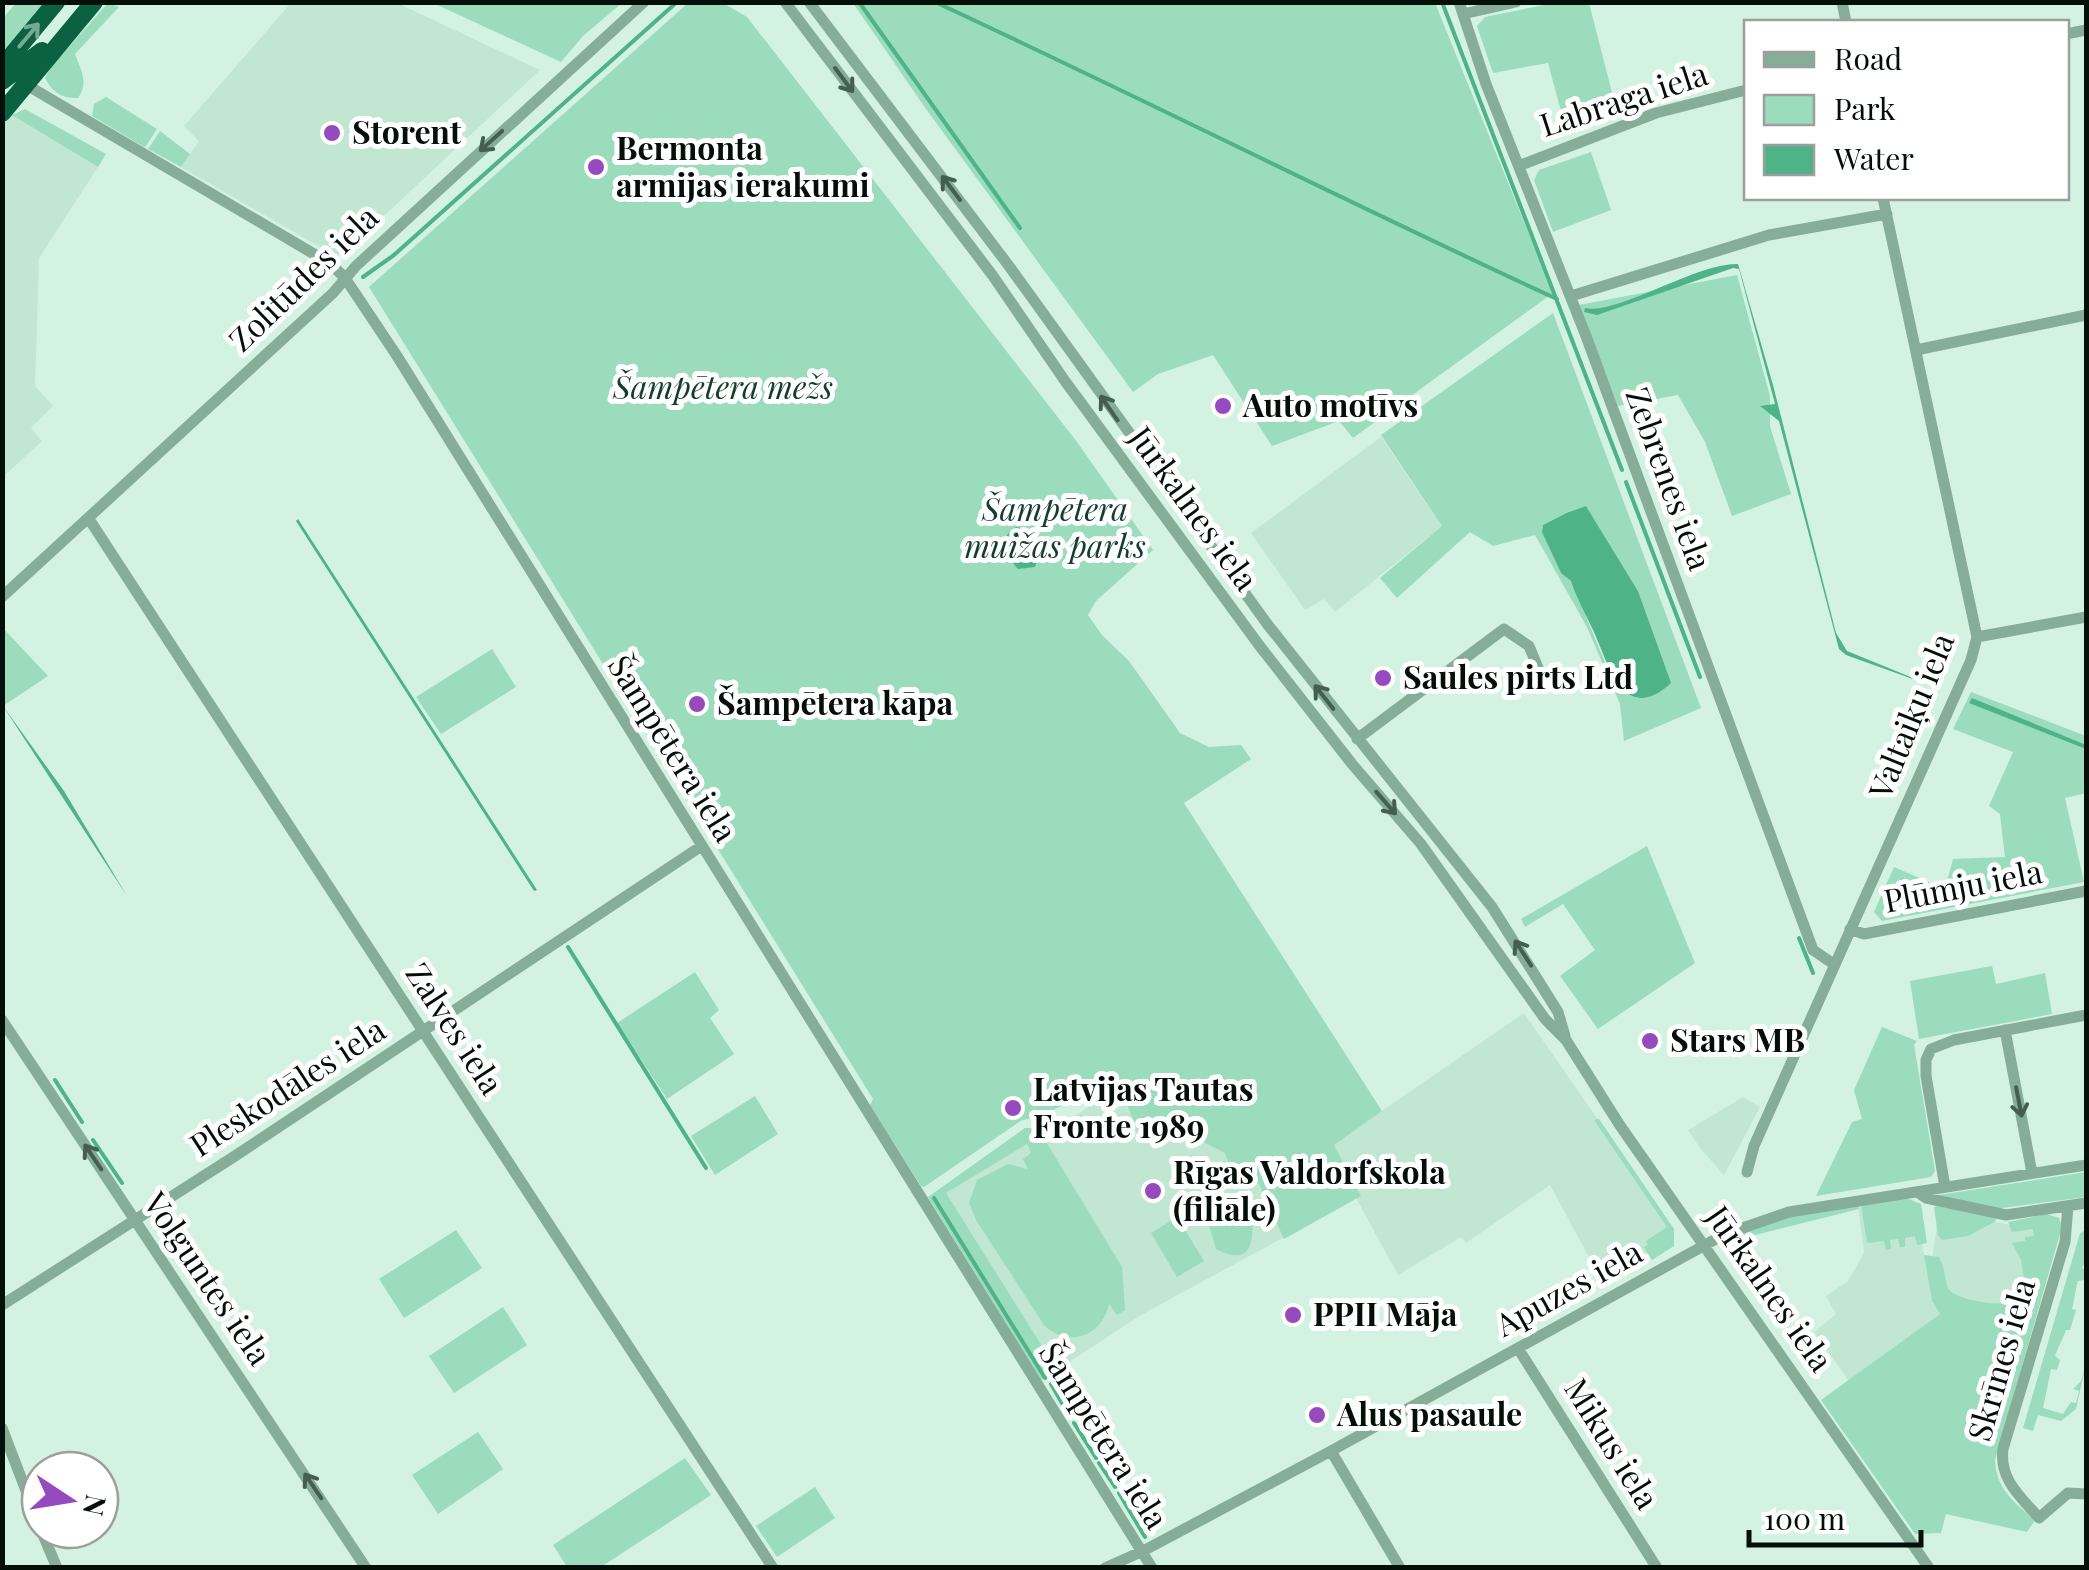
<svg xmlns="http://www.w3.org/2000/svg" width="2089" height="1570" font-family="'Playfair Display',serif">
<style>
.built{fill:#c1e7d3}
.green{fill:#9adcbb;fill-rule:evenodd}
.water{fill:#4eb386}
.lines{fill:none;stroke-linecap:round;stroke-linejoin:round}
.stream{stroke:#4eb386;stroke-width:4}
.minor{stroke:#85ad98;stroke-width:11}
.highway{stroke:#0a6242;stroke-width:18}
.oneway{stroke:#78a997}
.oneway2{stroke:#455e51}
.poi-dot{fill:#954bbd;stroke:#fff;stroke-width:4}
.labels{text-anchor:middle;stroke-width:10;stroke-linejoin:round;paint-order:stroke}
.street-label{font-size:32px;fill:#050f0a;stroke:#fff}
.poi-label{font-size:32px;font-weight:bold;fill:#050f0a;stroke:#fff;text-anchor:start}
.park-label{font-size:32px;font-style:italic;fill:#123e2b;stroke:#fff}
</style>
<rect width="100%" height="100%" fill="#d4f2e2"/>
<!-- built -->
<path class="built" d="M291 3H397L540 70 339 258 181 167 199 141 184 126Z
M12 115 98 167 39 258 35 386 53 406 31 428 42 441 3 477 2 126Z
M1381 437 1442 526 1335 612 1324 599 1305 610 1251 533Z
M1524 1013 1671 1225 1670 1242 1601 1279 1550 1185 1466 1243 1461 1237 1398 1275 1356 1198 1141 1315 1057 1370 945 1193 1094 1104 1105 1102 1112 1112 1121 1106 1115 1095 1121 1088 1334 1144Z
M1743 1097 1760 1107 1724 1175 1700 1148 1688 1130Z
M1912 1199 1915 1201 1932 1301 1940 1314 1849 1381 1814 1332 1836 1314 1826 1296 1848 1281 1864 1253 1858 1205Z
M1939 1211 2010 1225 2040 1220 2041 1270 2016 1305 2001 1311 1950 1300 1931 1267Z"/>
<!-- green -->
<path class="green" d="M17 2 43 3 3 51V18Z
M108 3 119 7 75 54C81 70 89 83 78 98 62 99 52 92 45 78L51 67Z
M433 3H622L583 36 561 62Z
M688 3H723L747 17 1077 442 1153 550 1096 601 1088 615 1102 635 1129 661 1180 733 1209 747 1241 745 1251 759 1184 803 1382 1111 1334 1145 1361 1196 1284 1239 1254 1173 1251 1175 1255 1187 1237 1189 1225 1153 1181 1131 1138 1132 1121 1089 1105 1102 1094 1104 1088 1094 1035 1118 1022 1120 924 1187 921 1186 870 1105 873 1099 369 287Z
M853 3H1435L1553 293 1353 438 1339 421 1272 446 1213 355 1158 374 1133 392 926 109Z
M1554 3H1589L1616 108 1565 126 1548 63 1493 73 1477 26 1485 17Z
M106 97 157 129 146 146 144 147 92 116 94 104Z
M25 109 106 154 98 167 12 115Z
M160 131 190 154 181 167 148 149Z
M1591 152 1611 210 1553 232 1534 180 1539 170Z
M1737 275 1770 396V426L1791 494 1732 516 1705 442 1678 395 1618 406 1579 305Z
M1553 313 1701 708 1624 741 1620 704 1587 627 1535 535 1493 546 1470 532 1397 598 1380 578 1442 526 1381 435ZM1586 506 1638 591 1670 683 1637 698 1621 689 1610 674 1571 581 1561 573 1542 531 1543 525 1565 513Z
M2 627 48 676 3 706H2Z
M492 649 516 687 441 734 416 697Z
M1971 692 2086 736V793L2065 798 2084 882 1882 921 1874 912 1894 867 1945 889 1953 859 2005 857 2000 814 1989 806 2013 752 1953 729Z
M1647 846 1695 963 1598 1029 1560 976 1595 950 1563 904 1525 927 1521 919Z
M1992 966 1996 984 2045 973 2052 1014 1919 1039 1910 981Z
M695 972 719 1010 710 1018 734 1054 667 1099 617 1023Z
M1882 1027 1917 1041 1914 1045 1935 1171 1931 1177 1816 1196 1852 1122 1862 1119 1854 1090Z
M755 1096 778 1134 715 1175 691 1136Z
M1599 1119 1674 1229V1246L1652 1260 1644 1247 1648 1245 1646 1241 1667 1227 1594 1120Z
M1025 1128H1034L1042 1135 1122 1267 1125 1310 1117 1315 1109 1304C1102 1336 1069 1349 1044 1325L976 1220 969 1203 977 1180 1008 1164 1028 1169 1023 1159 1031 1153 1027 1144 946 1193 1057 1370 1041 1380 928 1197Z
M2086 1172V1197L1995 1209 1939 1195Z
M1905 1198 1921 1204 1927 1243 1917 1245 1915 1236 1905 1238V1247H1900L1898 1239 1890 1240 1891 1249 1886 1250 1884 1241 1867 1243 1861 1205Z
M1238 1199 1251 1207C1254 1234 1256 1270 1216 1249L1207 1218 1210 1208 1226 1200Z
M1858 1205 1859 1209 1747 1237 1733 1247 1729 1243C1762 1215 1817 1212 1858 1205Z
M1938 1206 1995 1217 1996 1221 1968 1236 1942 1240 1938 1235 1934 1207Z
M2047 1214 2059 1218 2062 1227 1995 1460C1996 1489 2014 1502 2035 1520L2027 1532 1946 1514 1941 1533 1915 1534 1821 1400 1940 1314 1932 1301 1924 1255 1939 1257C1945 1267 1944 1278 1948 1288 1953 1300 2005 1308 2016 1301L2019 1282 2024 1280 2021 1260 2012 1243 2025 1241V1237L2034 1236 2033 1229 2012 1232 2008 1222Z
M1177 1217 1204 1261 1177 1277 1151 1233Z
M456 1230 482 1268 404 1318 379 1279Z
M2084 1231 2086 1232V1260L2082 1268 2086 1271 2084 1280 2078 1281C2075 1291 2075 1297 2072 1309L2076 1310 2070 1330H2066C2062 1341 2059 1345 2055 1356L2060 1360 2057 1370 2051 1369 2043 1408 2063 1414 2071 1402 2076 1403 2079 1391 2073 1389 2081 1381 2086 1364 2076 1409 2061 1421 2038 1415 2033 1431 2023 1428 2080 1233Z
M503 1307 527 1345 454 1393 429 1356Z
M478 1432 503 1469 438 1514 412 1475Z
M685 1458 711 1495 601 1567H567L553 1545Z
M815 1487 835 1518 777 1557 756 1526Z"/>
<!-- water -->
<path class="water" d="M1738 264 1773 385 1836 633 1847 651 1935 687 1846 655 1839 649 1779 421 1760 406 1775 404 1739 269 1733 268 1597 315 1584 312 1585 308C1619 315 1695 263 1738 264Z
M1586 506 1638 591 1671 683C1624 726 1609 666 1594 632 1586 615 1577 599 1571 581L1561 573 1542 532 1543 525 1566 513Z
M298 519 537 890 534 891 296 521Z
M1016 527 1031 530C1038 543 1040 553 1035 567L1018 569 1007 556V535Z
M1972 698 2086 745V749L1969 703Z
M3 706 64 791 127 896Z"/>
<g class="lines">
<!-- stream -->
<path class="stream" d="M859 2 1020 228
M935 2C1144 99 1348 203 1557 299
M1442 2 1622 470
M363 277 394 255 677 2
M1626 482 1700 677
M1799 938 1813 973
M568 947 706 1168
M55 1080 82 1122
M93 1140 122 1183
M934 1198 1045 1378
M1051 1384 1070 1417
M1074 1423 1096 1458
M1099 1463 1115 1487
M1119 1493 1145 1537"/>
<!-- minor -->
<path class="minor" d="M785 2 993 276 1065 381 1259 645 1352 764 1421 844 1545 1019 1566 1040 1619 1124 1929 1568
M809 2 1009 266 1268 625 1492 907 1558 1012 1565 1036
M1459 2 1486 84 1586 336 1813 950 1835 965
M1842 2 1846 22
M1463 14 1516 2
M2066 34 2086 30
M25 84 331 264 345 278 397 356 1152 1568
M1521 165 1656 113 1746 90
M1571 296 1769 235 1887 214
M1916 350 2086 315
M89 519 773 1568
M2 597 333 293 356 266 644 2
M1977 637 2086 617
M1357 739 1504 629 1529 646 1546 687
M1850 929 1864 934 2086 891
M2 1020 366 1568
M2005 1030 2032 1173
M1747 1172 1754 1146 1971 660 1977 637 1883 198
M1945 1187 1926 1076V1060L1931 1049 1954 1040 2086 1015
M1919 1193 1926 1198 2006 1215 2086 1203
M2068 1206 2065 1242 2003 1449C1999 1479 2020 1496 2039 1518L2068 1493 2086 1494
M2 1305 235 1156 700 847
M1519 1350 1657 1568
M2 1428 40 1527
M1331 1451 1400 1568
M41 1530 57 1568
M1105 1568 1143 1551 1331 1451 1725 1234 1789 1212 2086 1165"/>
<!-- highway -->
<path class="highway" d="M2 67 56 2
M2 81 42 51
M2 113 94 2"/>
</g>
<!-- one-way arrows -->
<defs><path id="oneway-shaft" d="M-6 0H5M1.5-3L5.5 0L1.5 3" fill="none" stroke-width="1.6" stroke-linecap="round" stroke-linejoin="round" transform="scale(2.5)"/></defs>
<use class="oneway" href="#oneway-shaft" transform="translate(29 35) rotate(-50)"/>
<g class="oneway2">
<use href="#oneway-shaft" transform="translate(844 80) rotate(53)"/>
<use href="#oneway-shaft" transform="translate(491 141) rotate(138)"/>
<use href="#oneway-shaft" transform="translate(951 188) rotate(-127)"/>
<use href="#oneway-shaft" transform="translate(1109 408) rotate(-125)"/>
<use href="#oneway-shaft" transform="translate(1324 697) rotate(-128)"/>
<use href="#oneway-shaft" transform="translate(1386 803) rotate(49)"/>
<use href="#oneway-shaft" transform="translate(1523 953) rotate(-123)"/>
<use href="#oneway-shaft" transform="translate(2019 1102) rotate(79)"/>
<use href="#oneway-shaft" transform="translate(93 1157) rotate(-124)"/>
<use href="#oneway-shaft" transform="translate(313 1486) rotate(-124)"/>
</g>
<!-- markers -->
<g class="poi-dot">
<circle cx="332" cy="133" r="10"/>
<circle cx="596" cy="167" r="10"/>
<circle cx="1223" cy="406" r="10"/>
<circle cx="1383" cy="678" r="10"/>
<circle cx="697" cy="704" r="10"/>
<circle cx="1650" cy="1041" r="10"/>
<circle cx="1013" cy="1108" r="10"/>
<circle cx="1153" cy="1191" r="10"/>
<circle cx="1293" cy="1315" r="10"/>
<circle cx="1317" cy="1415" r="10"/>
</g>
<g class="labels">
<!-- street labels -->
<g class="street-label">
<text transform="translate(1624 100) rotate(-18)" y="11">Labraga iela</text>
<text transform="translate(304 279) rotate(-44)" y="11">Zolitūdes iela</text>
<text transform="translate(1668 479) rotate(70)" y="11">Zebrenes iela</text>
<text transform="translate(1193 509) rotate(54)" y="11">Jūrkalnes iela</text>
<text transform="translate(1912 716) rotate(-68)" y="11">Valtaiķu iela</text>
<text transform="translate(672 749) rotate(58)" y="11">Šampētera iela</text>
<text transform="translate(1963 887) rotate(-11)" y="11">Plūmju iela</text>
<text transform="translate(454 1029) rotate(57)" y="11">Zalves iela</text>
<text transform="translate(288 1088) rotate(-33)" y="11">Pleskodāles iela</text>
<text transform="translate(207 1279) rotate(56)" y="11">Volguntes iela</text>
<text transform="translate(1569 1289) rotate(-29)" y="11">Apuzes iela</text>
<text transform="translate(1769 1289) rotate(55)" y="11">Jūrkalnes iela</text>
<text transform="translate(2002 1360) rotate(-74)" y="11">Skrīnes iela</text>
<text transform="translate(1103 1436) rotate(58)" y="11">Šampētera iela</text>
<text transform="translate(1611 1444) rotate(58)" y="11">Mikus iela</text>
</g>
<!-- poi labels -->
<g class="poi-label">
<text x="352" y="144">Storent</text>
<text x="616" y="160">Bermonta<tspan x="616" dy="37">armijas ierakumi</tspan></text>
<text x="1243" y="417">Auto motīvs</text>
<text x="1403" y="689">Saules pirts Ltd</text>
<text x="717" y="715">Šampētera kāpa</text>
<text x="1670" y="1052">Stars MB</text>
<text x="1033" y="1101">Latvijas Tautas<tspan x="1033" dy="37">Fronte 1989</tspan></text>
<text x="1173" y="1184">Rīgas Valdorfskola<tspan x="1173" dy="37">(filiāle)</tspan></text>
<text x="1313" y="1326">PPII Māja</text>
<text x="1337" y="1426">Alus pasaule</text>
</g>
<!-- park labels -->
<g class="park-label">
<text x="723" y="399">Šampētera mežs</text>
<text x="1055" y="521">Šampētera<tspan x="1055" dy="37">muižas parks</tspan></text>
</g>
</g>
<!-- border -->
<rect width="2089" height="1570" fill="none" stroke="#050f0a" stroke-width="10"/>
<!-- legend -->
<rect x="1744" y="20" width="325" height="180" fill="#ffffff" stroke="#9b9f9d" stroke-width="2.5"/>
<rect x="1764" y="52" width="50" height="15" fill="#85ad98" stroke="#9b9f9d" stroke-width="2.5"/>
<text x="1834" y="70" font-size="30" fill="#050f0a">Road</text>
<rect x="1764" y="95" width="50" height="30" fill="#9adcbb" stroke="#9b9f9d" stroke-width="2.5"/>
<text x="1834" y="120" font-size="30" fill="#050f0a">Park</text>
<rect x="1764" y="145" width="50" height="30" fill="#4eb386" stroke="#9b9f9d" stroke-width="2.5"/>
<text x="1834" y="170" font-size="30" fill="#050f0a">Water</text>
<!-- north arrow -->
<g transform="translate(70 1500) rotate(102)"><circle r="48" fill="#ffffff" stroke="#9b9f9d" stroke-width="2.5"/>
<path d="M0-8L18 38L0 25L-18 38Z" fill="#954bbd"/>
<text y="-15" font-size="28" font-weight="bold" text-anchor="middle" fill="#050f0a">N</text>
</g>
<!-- scale -->
<path d="M1749 1530v15h172v-15" fill="none" stroke="#050f0a" stroke-width="5"/>
<text x="1764" y="1530" font-size="30" fill="#050f0a" stroke="#ffffff" stroke-width="8" paint-order="stroke">100 m</text>
</svg>
